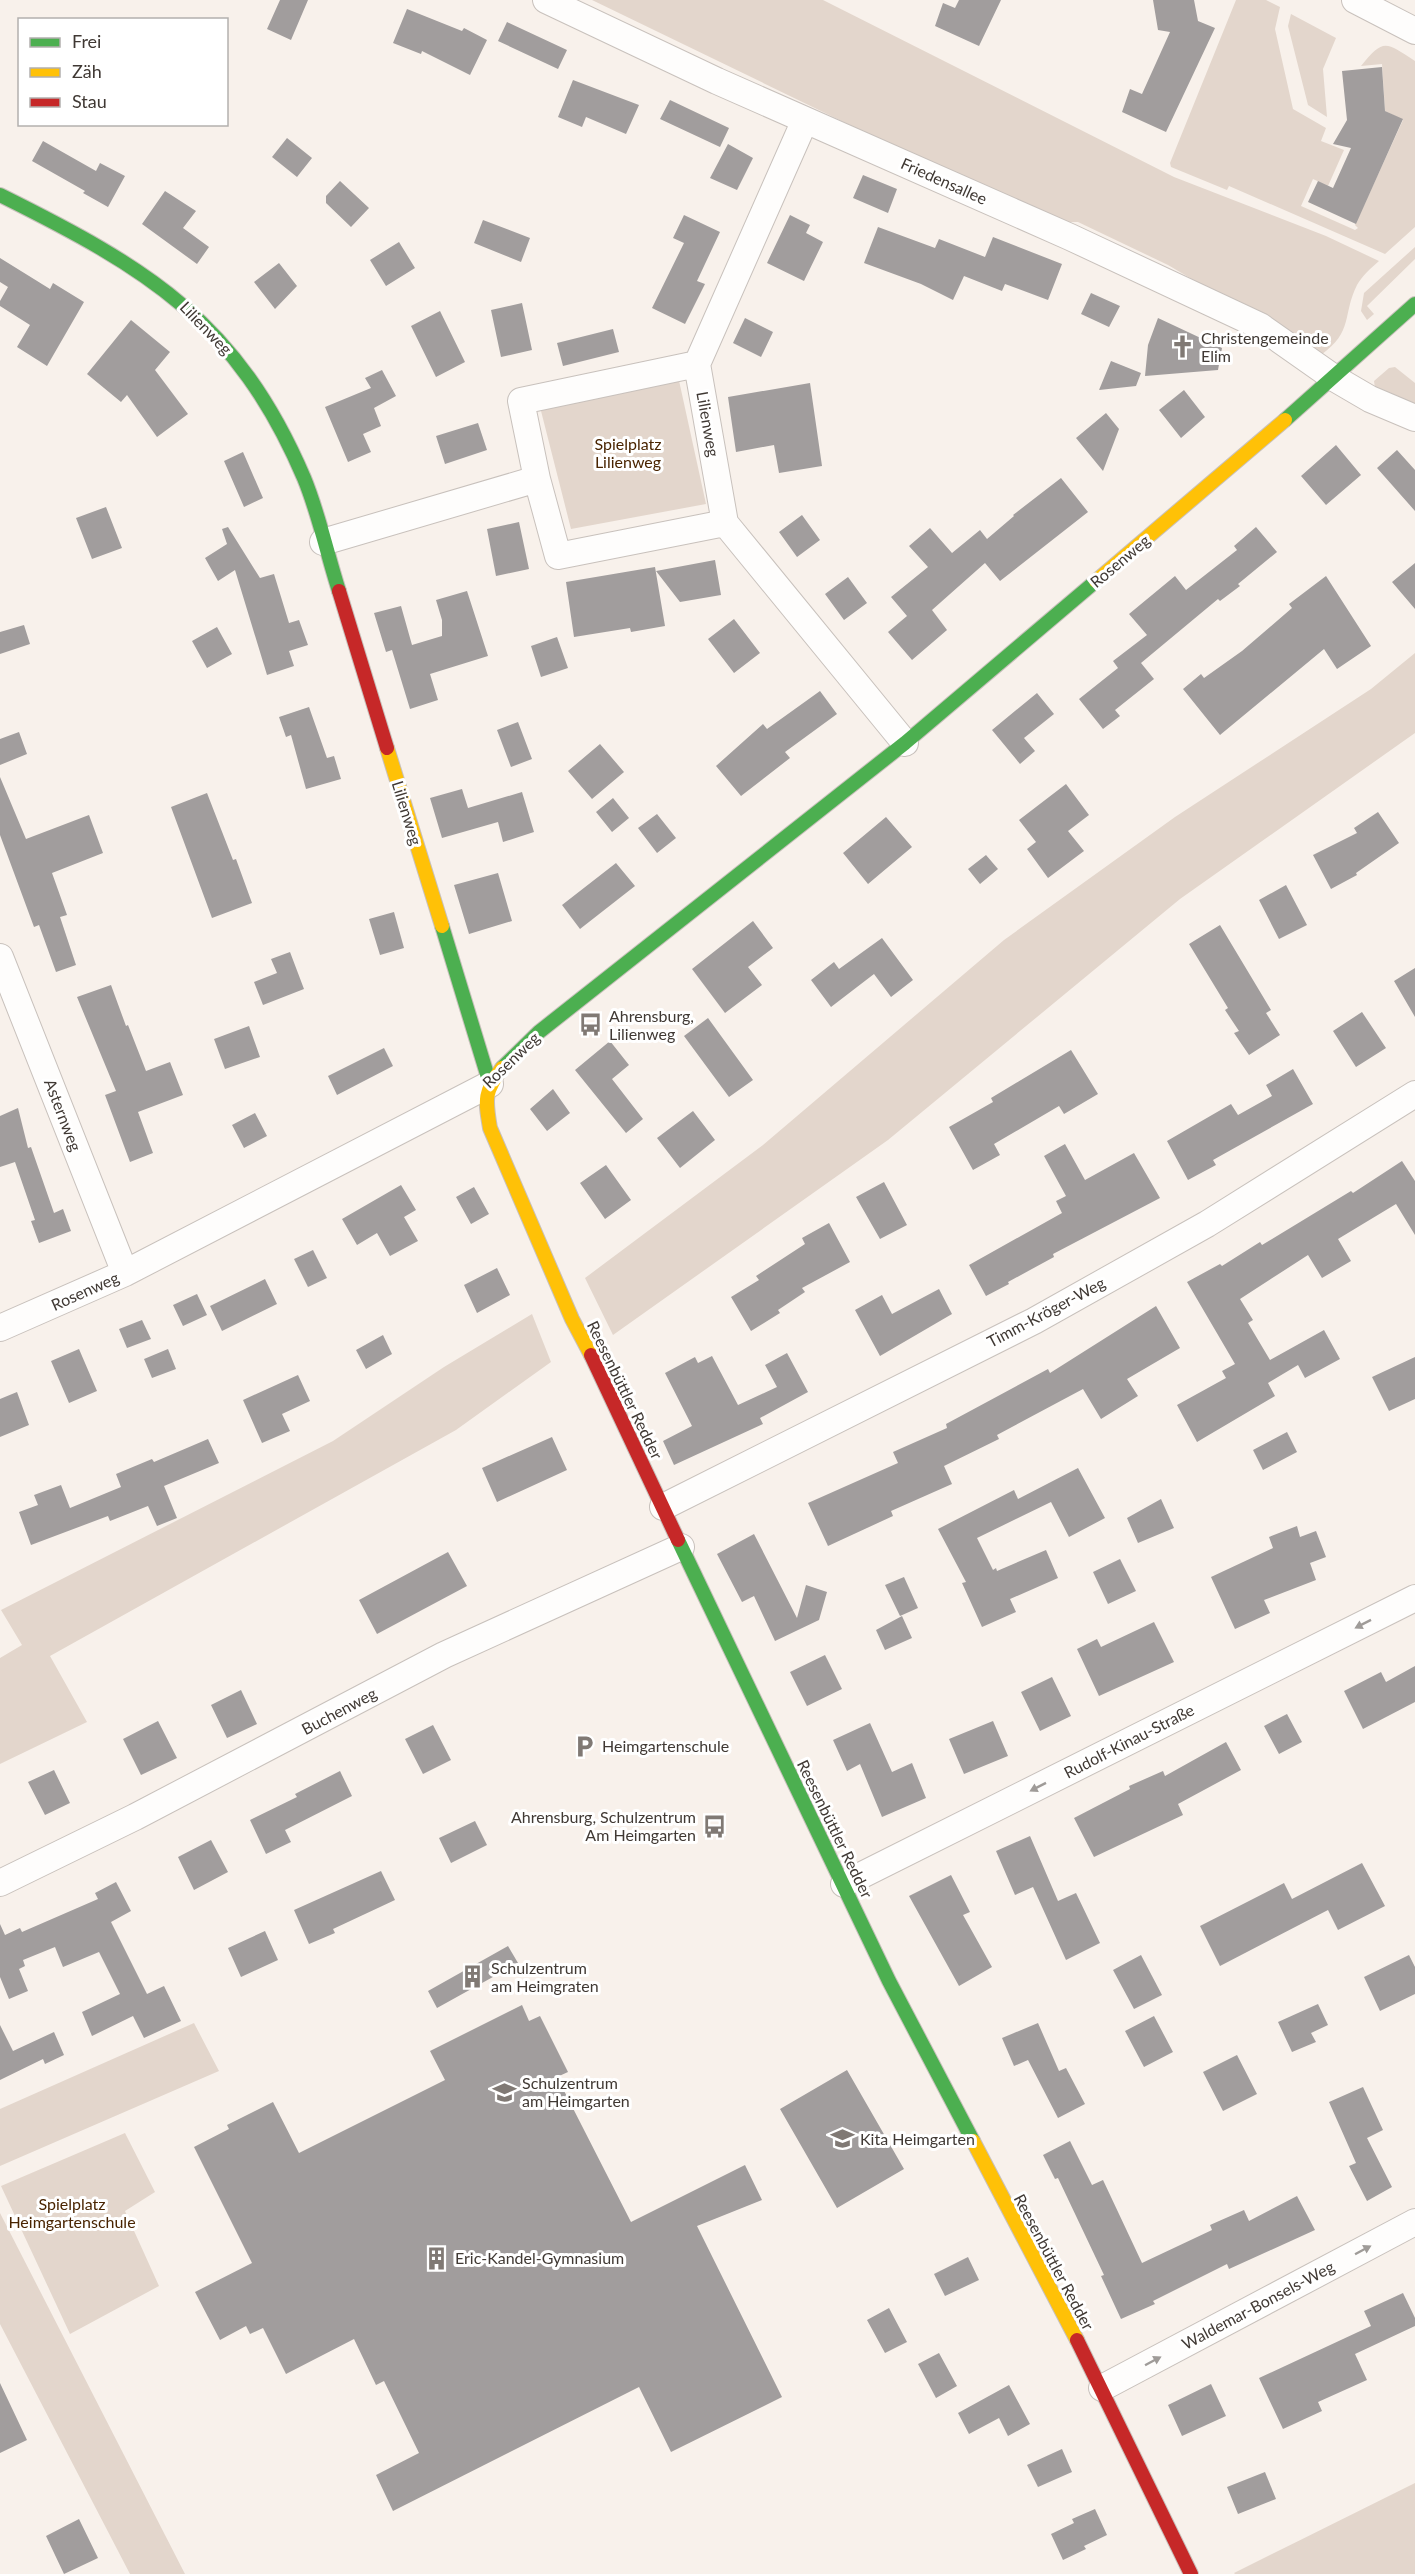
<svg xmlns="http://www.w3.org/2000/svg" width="1415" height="2574" font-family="Lato,sans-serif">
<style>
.green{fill:#e3d6cc}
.building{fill:#a19d9d}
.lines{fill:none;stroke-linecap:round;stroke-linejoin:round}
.street-casing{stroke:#c8c1bc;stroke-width:28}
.fast-casing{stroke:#c8c1bc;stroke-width:16}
.slow-casing{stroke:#c8c1bc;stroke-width:16}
.jam-casing{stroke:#c8c1bc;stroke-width:16}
.street{stroke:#fefdfc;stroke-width:26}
.fast{stroke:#4caf50;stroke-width:14}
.slow{stroke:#ffc107;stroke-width:14}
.jam{stroke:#c62828;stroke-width:14}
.oneway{fill:#9f9b98}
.labels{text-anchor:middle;stroke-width:6;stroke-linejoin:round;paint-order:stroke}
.street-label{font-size:16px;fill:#403934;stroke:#fff}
.poi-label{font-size:16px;fill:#403934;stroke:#fff;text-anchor:start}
.park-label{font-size:16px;fill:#492401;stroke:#fff}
</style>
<rect width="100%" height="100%" fill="#f8f1eb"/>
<!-- green -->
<path class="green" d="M592 0H823L1174 177 1326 236 1379 261C1371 268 1362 276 1357 285 1342 315 1354 331 1321 355L1168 265 1078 222H1063L949 173Z
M1236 0H1266L1280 7 1275 29 1293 109 1326 128 1321 141 1344 150 1328 186 1313 179 1301 206 1355 230 1358 228 1355 225 1403 120 1385 111 1382 64 1361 66C1384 38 1385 42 1415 61V227L1385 254 1229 186 1227 190 1171 167 1170 163Z
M1291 14 1336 38 1323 69 1327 117 1308 105 1288 26Z
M1415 247V259L1367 306 1374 314 1367 320 1361 311 1364 293Z
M1395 367 1415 383V408L1375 388 1374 381 1389 368Z
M678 376 706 504 571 529 540 407Z
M1415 653V733L1180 899 888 1140 613 1335 585 1278 763 1145 1004 940 1175 817 1371 689Z
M532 1314 551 1362 456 1430 50 1656 87 1722 0 1764V1658L22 1645 1 1610 333 1441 444 1367Z
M194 2023 219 2071 0 2166V2109Z
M125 2133 155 2192 125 2211 159 2286 70 2334 1 2186Z
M0 2213 185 2574H130L0 2324Z
M1415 2483V2574H1235L1234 2573Z"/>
<!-- building -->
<path class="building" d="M280 0H308L291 40 267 29Z
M959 0H1001L979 46 935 26 943 3 955 8Z
M1153 0H1194L1198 21 1215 28 1166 132 1122 112 1130 89 1142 94 1170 32 1158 30Z
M407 9 462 31 464 28 487 40 470 75 422 51 421 54 393 43Z
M507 22 567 50 558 69 498 41Z
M1382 67 1385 111 1403 119 1356 224 1308 202 1318 181 1333 188 1351 148 1333 144 1347 120 1342 71Z
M573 80 639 105 626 134 586 117 582 127 558 117Z
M670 100 729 128 720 147 660 119Z
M287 138 312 158 297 177 272 157Z
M43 141 96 171 100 163 125 176 108 207 83 193 85 191 32 161Z
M728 144 753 158 737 190 710 178Z
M863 175 897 189 888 213 853 198Z
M340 181 369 208 351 227 326 203V196Z
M165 191 196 211 183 228 209 247 197 264 142 224Z
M684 215 720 232 697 281 705 284 685 324 652 308 684 243 673 238Z
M790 215 810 225 806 233 823 242 804 281 767 263Z
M483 220 530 238 521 262 474 243Z
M878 227 935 248 939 239 985 257 993 237 1062 264 1048 300 1005 284 1002 291 964 276 953 300 921 284 864 263Z
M399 242 415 268 386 286 370 260Z
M0 258 50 289 53 283 84 302 47 366 17 347 30 325 0 306V301L8 287 0 282Z
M279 263 297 286 275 309 254 282Z
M1091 293 1120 306 1109 327 1081 314Z
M522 303 532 350 501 357 491 310Z
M440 311 465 362 436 377 411 326Z
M745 318 773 332 761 357 733 343Z
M1158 318 1222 348 1218 370 1145 376 1148 345Z
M131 320 170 352 155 370 188 414 157 437 127 395 121 402 87 374Z
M613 329 619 352 563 366 557 343Z
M1111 361 1141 373 1136 386 1099 390Z
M382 370 396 396 374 408 381 426 363 434 371 452 348 462 325 407 371 388 365 378Z
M810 383 822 466 779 473 774 445 736 452 728 397Z
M1184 390 1205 417 1181 438 1159 410Z
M1106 413 1119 429 1103 471 1076 438Z
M478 423 487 450 445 464 436 436Z
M1336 445 1361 475 1326 505 1301 476Z
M1397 450 1415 470V511L1377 468Z
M243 452 263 498 244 507 224 461Z
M1061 478 1088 512 1000 581 985 563 932 610 947 630 912 660 888 632 907 616 891 597 928 567 909 546 930 528 952 553 980 530 987 539 1014 516 1013 515Z
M106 507 122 548 92 559 76 518Z
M802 515 820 540 797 557 779 532Z
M519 522 529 569 496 576 487 529Z
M228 527 260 578 274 574 289 623 299 620 308 645 289 651 294 666 267 675 235 570 218 581 205 558 227 544 222 529Z
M1256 527 1277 552 1238 584 1240 586 1220 601 1218 599 1141 663 1154 679 1115 710 1120 716 1103 729 1079 699 1118 668 1113 661 1147 635 1129 614 1175 576 1186 590 1237 550 1234 546Z
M715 560 721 595 680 602 656 571Z
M1415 563V609L1392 582Z
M655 567 665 626 631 632 630 628 574 637 566 582Z
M1326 576 1371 646 1337 669 1324 649 1220 735 1183 689 1201 674 1204 678 1242 651 1292 608 1289 604Z
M848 577 867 603 844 620 825 594Z
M467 591 488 656 430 674 438 700 410 709 392 650 386 652 374 613 401 606 412 645 442 636V620L436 600Z
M734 619 760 653 734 673 708 639Z
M24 625 30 644 0 654V632Z
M217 627 232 654 207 668 192 641Z
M557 637 568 668 541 677 531 646Z
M820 691 837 714 785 752 790 758 741 796 716 766 763 724 767 729Z
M1037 693 1054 714 1024 738 1035 751 1020 764 992 730Z
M309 707 327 758 334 756 341 779 306 789 291 735 286 737 279 717Z
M518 722 532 759 511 767 497 730Z
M19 732 27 754 0 765V739Z
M600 744 624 772 592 799 568 771Z
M0 777 26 839 89 815 103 853 52 873 67 915 60 917 76 965 56 972 39 925 34 927 0 835Z
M1066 784 1089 815 1068 831 1084 851 1048 878 1027 849 1036 842 1019 820Z
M462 789 468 808 522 792 534 832 503 842 498 822 442 838 430 798Z
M207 793 233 860 236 859 252 903 212 918 171 807Z
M613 798 629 818 612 832 596 812Z
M1378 812 1399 843 1356 873 1357 875 1331 889 1313 855 1357 833 1354 828Z
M657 814 676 838 657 853 638 828Z
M886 817 912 847 868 884 843 853Z
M986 855 998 869 980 884 968 869Z
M616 863 635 886 580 929 562 905Z
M498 873 512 921 469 934 454 885Z
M1286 885 1307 925 1279 939 1259 900Z
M394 912 404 948 380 955 369 919Z
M753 921 773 948 748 967 762 985 725 1013 692 969Z
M1220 925 1271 1010 1266 1013 1280 1035 1249 1055 1234 1033 1239 1031 1225 1010 1228 1008 1189 944Z
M882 938 913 980 891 997 874 974 831 1007 811 980 834 962 839 969Z
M290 952 304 989 263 1005 254 982 277 973 271 959Z
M1415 968V1017L1394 981Z
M111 985 126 1026 128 1025 146 1071 170 1062 183 1095 138 1112 153 1153 130 1162 105 1095 116 1091 77 997Z
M1362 1012 1386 1048 1356 1067 1333 1031Z
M708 1018 753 1080 729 1097 684 1036Z
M249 1026 260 1057 225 1069 214 1039Z
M610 1041 629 1065 612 1079 643 1119 626 1133 575 1070Z
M384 1048 393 1066 337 1095 328 1076Z
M1071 1050 1098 1094 1064 1114 1059 1106 994 1144 1000 1155 973 1170 949 1127 993 1102 991 1098Z
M1293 1069 1313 1104 1213 1160 1216 1165 1188 1180 1167 1141 1231 1104 1238 1115 1272 1096 1266 1085Z
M553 1089 570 1113 547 1131 530 1109Z
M18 1108 28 1148 31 1147 54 1213 63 1209 71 1231 39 1243 31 1221 35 1220 15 1162 0 1167V1116Z
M693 1111 715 1140 680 1168 657 1138Z
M255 1113 267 1136 244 1148 232 1125Z
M1065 1144 1085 1180 1134 1153 1160 1198 1053 1254 1054 1257 1008 1282 1009 1284 986 1296 969 1265 1062 1213 1056 1201 1066 1196 1044 1156Z
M1402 1161 1415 1181V1235L1396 1204 1338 1239 1351 1261 1322 1278 1308 1255 1240 1299 1253 1320 1248 1323 1270 1360 1324 1330 1340 1359 1305 1378 1298 1365 1268 1383 1275 1396 1197 1442 1177 1405 1226 1378 1222 1371 1235 1364 1187 1282 1220 1264 1222 1266 1260 1242 1262 1245 1351 1191 1353 1193Z
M606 1165 631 1200 605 1219 580 1183Z
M884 1182 907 1225 880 1239 856 1197Z
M401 1185 416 1210 404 1217 418 1241 390 1256 377 1233 357 1245 342 1219Z
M474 1187 489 1214 471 1224 456 1197Z
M829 1223 850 1262 802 1288 805 1292 778 1310 780 1313 751 1331 731 1297 759 1280 756 1276 805 1244 802 1238Z
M313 1250 327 1278 308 1287 294 1259Z
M497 1268 510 1295 477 1313 464 1285Z
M265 1279 277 1304 222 1331 210 1306Z
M939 1289 952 1314 880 1356 855 1310 882 1295 892 1314Z
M197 1294 207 1315 183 1326 173 1305Z
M1156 1306 1180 1348 1127 1379 1138 1396 1101 1419 1083 1389 997 1435 999 1439 944 1466 952 1484 891 1511 893 1516 828 1546 808 1503 898 1463 893 1452 947 1428 946 1424 1048 1369 1050 1373Z
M142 1320 151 1339 127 1348 119 1329Z
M383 1335 392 1354 366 1369 356 1350Z
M79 1349 97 1391 69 1403 51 1361Z
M168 1349 176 1369 152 1378 144 1359Z
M787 1353 808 1392 760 1418 763 1424 674 1465 663 1441 692 1426 665 1373 695 1357 698 1363 712 1356 738 1405 777 1387 765 1365Z
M1415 1357V1399L1389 1411 1372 1377Z
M298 1375 310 1401 282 1414 290 1431 262 1443 243 1400Z
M17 1392 29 1425 0 1437V1399Z
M1287 1432 1297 1452 1263 1470 1253 1450Z
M552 1437 567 1470 497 1502 482 1468Z
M208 1439 219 1463 164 1486 177 1518 157 1526 148 1506 110 1521 108 1516 31 1545 19 1512 38 1505 34 1495 61 1485 70 1508 121 1487 116 1474 152 1459 154 1462Z
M1078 1468 1105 1518 1069 1537 1051 1502 977 1538 993 1570 996 1568 997 1571 1046 1550 1058 1578 1010 1599 1016 1612 982 1627 962 1583 966 1582 938 1529 1014 1490 1018 1499Z
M1161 1499 1174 1528 1138 1543 1127 1518Z
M1297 1526 1300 1537 1316 1531 1326 1557 1310 1563 1316 1580 1264 1600 1270 1613 1235 1629 1211 1577 1273 1548 1269 1537Z
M754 1534 797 1618 806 1585 827 1592 819 1620 775 1641 754 1596 742 1602 717 1554Z
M448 1552 467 1586 377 1634 359 1600Z
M1120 1559 1136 1591 1108 1604 1093 1572Z
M904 1577 918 1608 900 1616 885 1585Z
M902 1616 912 1638 885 1650 876 1630Z
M1154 1622 1174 1662 1099 1696 1077 1649 1097 1639 1101 1647Z
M825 1655 842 1689 807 1706 790 1672Z
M1415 1666V1702L1363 1729 1344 1691 1381 1672 1386 1682Z
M1052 1677 1071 1716 1040 1731 1021 1692Z
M241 1690 257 1724 227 1738 211 1705Z
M1287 1714 1302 1742 1279 1754 1264 1726Z
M158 1721 177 1758 141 1775 123 1739Z
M993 1721 1008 1756 964 1774 949 1739Z
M870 1723 892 1772 912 1763 926 1798 882 1817 860 1764 847 1771 833 1740Z
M433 1725 451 1760 423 1774 405 1739Z
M1226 1742 1241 1770 1178 1804 1183 1815 1094 1857 1074 1818 1130 1789 1129 1786 1163 1771 1165 1776Z
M54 1770 70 1803 45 1815 28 1782Z
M340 1771 352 1796 285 1830 291 1842 266 1854 250 1820 297 1797 295 1794Z
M475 1821 487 1845 451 1863 439 1838Z
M1030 1836 1058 1901 1076 1893 1100 1943 1066 1960 1033 1887 1015 1895 996 1851Z
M211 1840 228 1872 194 1890 178 1857Z
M1362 1863 1385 1906 1338 1930 1328 1910 1220 1966 1200 1926 1284 1883 1292 1899Z
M381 1871 395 1900 333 1929 335 1933 309 1944 294 1910Z
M951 1875 970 1912 963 1915 992 1967 959 1986 909 1896Z
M116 1882 131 1911 111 1922 147 1994 164 1986 181 2021 144 2038 133 2016 92 2036 82 2012 120 1994 99 1952 63 1967 55 1947 23 1960 25 1966 19 1969 28 1991 9 1999 0 1977V1924L5 1935 20 1928 22 1932 98 1899 95 1893Z
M265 1931 278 1960 241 1977 228 1948Z
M508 1946 518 1963 437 2008 428 1991Z
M1141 1955 1162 1995 1134 2009 1113 1970Z
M1409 1955 1415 1967V1994L1380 2011 1364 1977Z
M1318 2004 1328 2025 1311 2033 1316 2042 1292 2052 1278 2022Z
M522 2005 529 2021 540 2016 568 2072 557 2077 631 2222 745 2165 762 2200 697 2226 782 2397 671 2452 639 2387 393 2511 376 2475 419 2453 384 2381 376 2385 354 2339 286 2374 263 2328 250 2334 246 2326 220 2340 195 2292 252 2263 194 2147 229 2129 227 2125 273 2102 299 2153 445 2080 430 2051Z
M1154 2016 1173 2052 1144 2067 1125 2031Z
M1038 2023 1059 2071 1066 2068 1085 2104 1058 2118 1028 2060 1014 2066 1002 2038Z
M0 2025 13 2051 54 2032 64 2055 45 2064 43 2059 0 2080Z
M1237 2055 1257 2094 1223 2111 1203 2072Z
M847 2070 904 2169 837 2208 780 2109Z
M1363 2087 1383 2130 1367 2138 1392 2187 1367 2201 1349 2166 1356 2163 1329 2102Z
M1070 2141 1092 2185 1103 2180 1142 2263 1212 2230 1210 2225 1244 2210 1249 2221 1297 2196 1315 2230 1229 2269 1227 2264 1153 2301 1155 2304 1121 2319 1101 2276 1104 2275 1058 2178 1055 2179 1043 2155Z
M968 2257 979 2280 945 2296 934 2274Z
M1403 2293 1415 2318V2326L1355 2354 1367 2380 1318 2402 1322 2411 1283 2429 1259 2378 1371 2326 1364 2311Z
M889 2308 907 2342 885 2353 867 2320Z
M939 2353 957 2386 936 2398 918 2364Z
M0 2383 27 2440 0 2453Z
M1211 2384 1226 2416 1182 2436 1168 2405Z
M1009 2385 1030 2424 1008 2436 999 2418 969 2434 958 2413Z
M1062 2449 1072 2472 1038 2487 1027 2465Z
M1265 2472 1276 2499 1238 2514 1227 2487Z
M1095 2509 1107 2535 1084 2546 1086 2549 1063 2560 1051 2534 1074 2523 1072 2519Z
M79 2519 98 2558 64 2574 46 2536Z"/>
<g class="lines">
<defs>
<path id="street" d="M546 0 717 81 1070 237 1260 326 1334 378 1370 399 1415 418
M1355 0 1415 31
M805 120 697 364 725 523 905 743
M537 479 521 401 697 364
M323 542 537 479 558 556 725 523
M0 957 125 1273
M0 1328 125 1273 490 1084
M663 1507 1034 1321 1207 1224 1415 1094
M0 1883 135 1817 444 1655 681 1547
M844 1884 1415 1598
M1102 2388 1415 2222"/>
<path id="fast" d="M0 195C147 268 237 321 304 478 319 514 327 554 339 591
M1285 420 1415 304
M442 926 490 1084
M502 1068 539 1032 905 743 1096 581
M678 1540 889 1981 973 2141"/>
<path id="slow" d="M1096 581 1285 420
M387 748 442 926
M502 1068C484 1092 485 1099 490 1128L572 1319 591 1355
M973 2141 1077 2340"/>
<path id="jam" d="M339 591 387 748
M591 1355 678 1540
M1077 2340 1191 2574"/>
</defs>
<!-- street casing -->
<use href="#street" class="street-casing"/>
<!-- fast casing -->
<use href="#fast" class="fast-casing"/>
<!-- slow casing -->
<use href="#slow" class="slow-casing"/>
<!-- jam casing -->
<use href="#jam" class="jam-casing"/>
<!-- street -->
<use href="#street" class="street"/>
<!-- fast -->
<use href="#fast" class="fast"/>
<!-- slow -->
<use href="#slow" class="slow"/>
<!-- jam -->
<use href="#jam" class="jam"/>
</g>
<!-- one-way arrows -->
<defs><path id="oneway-solid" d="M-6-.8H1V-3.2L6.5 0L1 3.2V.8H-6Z" transform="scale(1.5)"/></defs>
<g class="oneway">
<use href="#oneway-solid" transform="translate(1363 1624) rotate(153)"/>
<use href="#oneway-solid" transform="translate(1038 1787) rotate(153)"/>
<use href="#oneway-solid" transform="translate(1363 2250) rotate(-28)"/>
<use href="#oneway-solid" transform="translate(1153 2361) rotate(-28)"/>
</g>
<!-- icons -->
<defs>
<symbol id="church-bare" viewBox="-9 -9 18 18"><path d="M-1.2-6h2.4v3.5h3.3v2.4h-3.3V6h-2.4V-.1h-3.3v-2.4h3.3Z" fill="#807974" stroke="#fff" stroke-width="2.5" paint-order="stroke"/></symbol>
<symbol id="bus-bare" viewBox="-9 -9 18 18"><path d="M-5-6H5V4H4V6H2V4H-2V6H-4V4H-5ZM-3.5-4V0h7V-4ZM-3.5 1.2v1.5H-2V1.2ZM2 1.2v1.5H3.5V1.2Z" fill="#807974" stroke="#fff" stroke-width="2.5" paint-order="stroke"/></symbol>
<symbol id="parking-bare" viewBox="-9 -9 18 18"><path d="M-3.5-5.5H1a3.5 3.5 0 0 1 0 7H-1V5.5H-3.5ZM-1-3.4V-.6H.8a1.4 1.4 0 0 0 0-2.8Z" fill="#807974" stroke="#fff" stroke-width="2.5" paint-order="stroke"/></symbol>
<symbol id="building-bare" viewBox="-9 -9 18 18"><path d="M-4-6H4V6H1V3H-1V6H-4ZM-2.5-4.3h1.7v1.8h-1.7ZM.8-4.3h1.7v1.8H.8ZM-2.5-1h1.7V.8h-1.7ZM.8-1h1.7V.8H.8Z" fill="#807974" stroke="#fff" stroke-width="2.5" paint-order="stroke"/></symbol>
<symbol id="school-bare" viewBox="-9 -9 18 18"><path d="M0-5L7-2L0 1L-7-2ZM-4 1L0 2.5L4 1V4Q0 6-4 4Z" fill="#807974" stroke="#fff" stroke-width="2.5" paint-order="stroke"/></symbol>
</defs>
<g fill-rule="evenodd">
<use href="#church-bare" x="1166" y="330" width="33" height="33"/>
<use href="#bus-bare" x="574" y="1008" width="33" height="33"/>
<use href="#parking-bare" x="568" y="1730" width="33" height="33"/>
<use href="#bus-bare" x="698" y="1810" width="33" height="33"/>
<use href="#building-bare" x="456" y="1960" width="33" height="33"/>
<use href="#school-bare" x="488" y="2076" width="33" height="33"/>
<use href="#school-bare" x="826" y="2122" width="33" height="33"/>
<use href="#building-bare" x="420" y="2242" width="33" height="33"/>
</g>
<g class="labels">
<!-- street labels -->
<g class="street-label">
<text transform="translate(944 181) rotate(24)" y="6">Friedensallee</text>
<text transform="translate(206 328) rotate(46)" y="6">Lilienweg</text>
<text transform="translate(708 424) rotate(80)" y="6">Lilienweg</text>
<text transform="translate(1120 561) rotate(-40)" y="6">Rosenweg</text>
<text transform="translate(407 813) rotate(73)" y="6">Lilienweg</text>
<text transform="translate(511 1060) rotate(-44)" y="6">Rosenweg</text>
<text transform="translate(63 1115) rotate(69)" y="6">Asternweg</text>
<text transform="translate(85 1291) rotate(-24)" y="6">Rosenweg</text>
<text transform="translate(1046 1312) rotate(-28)" y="6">Timm-Kröger-Weg</text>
<text transform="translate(625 1390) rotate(64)" y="6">Reesenbüttler Redder</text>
<text transform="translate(339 1711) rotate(-28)" y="6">Buchenweg</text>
<text transform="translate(1129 1741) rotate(-27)" y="6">Rudolf-Kinau-Straße</text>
<text transform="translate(835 1829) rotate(64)" y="6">Reesenbüttler Redder</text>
<text transform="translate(1054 2262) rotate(62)" y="6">Reesenbüttler Redder</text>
<text transform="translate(1258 2305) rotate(-28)" y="6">Waldemar-Bonsels-Weg</text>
</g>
<!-- poi labels -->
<g class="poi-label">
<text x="1201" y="344">Christengemeinde<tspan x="1201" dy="18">Elim</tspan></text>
<text x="609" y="1022">Ahrensburg,<tspan x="609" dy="18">Lilienweg</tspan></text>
<text x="602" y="1752">Heimgartenschule</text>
<text x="696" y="1823" text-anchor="end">Ahrensburg, Schulzentrum<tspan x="696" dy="18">Am Heimgarten</tspan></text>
<text x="491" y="1974">Schulzentrum<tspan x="491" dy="18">am Heimgraten</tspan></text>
<text x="522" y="2089">Schulzentrum<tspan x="522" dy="18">am Heimgarten</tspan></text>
<text x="860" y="2145">Kita Heimgarten</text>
<text x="455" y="2264">Eric-Kandel-Gymnasium</text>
</g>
<!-- park labels -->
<g class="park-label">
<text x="628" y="450">Spielplatz<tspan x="628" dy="18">Lilienweg</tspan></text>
<text x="72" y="2210">Spielplatz<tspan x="72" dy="18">Heimgartenschule</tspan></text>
</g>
</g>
<!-- legend -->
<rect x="18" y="18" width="210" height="108" fill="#ffffff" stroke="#b3b0ae" stroke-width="1.5"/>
<rect x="30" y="38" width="30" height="9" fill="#4caf50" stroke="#b3b0ae" stroke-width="1.5"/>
<text x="72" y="48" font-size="18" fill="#403934">Frei</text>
<rect x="30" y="68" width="30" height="9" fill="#ffc107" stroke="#b3b0ae" stroke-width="1.5"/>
<text x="72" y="78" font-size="18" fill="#403934">Zäh</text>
<rect x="30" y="98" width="30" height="9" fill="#c62828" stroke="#b3b0ae" stroke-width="1.5"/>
<text x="72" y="108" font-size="18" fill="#403934">Stau</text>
</svg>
